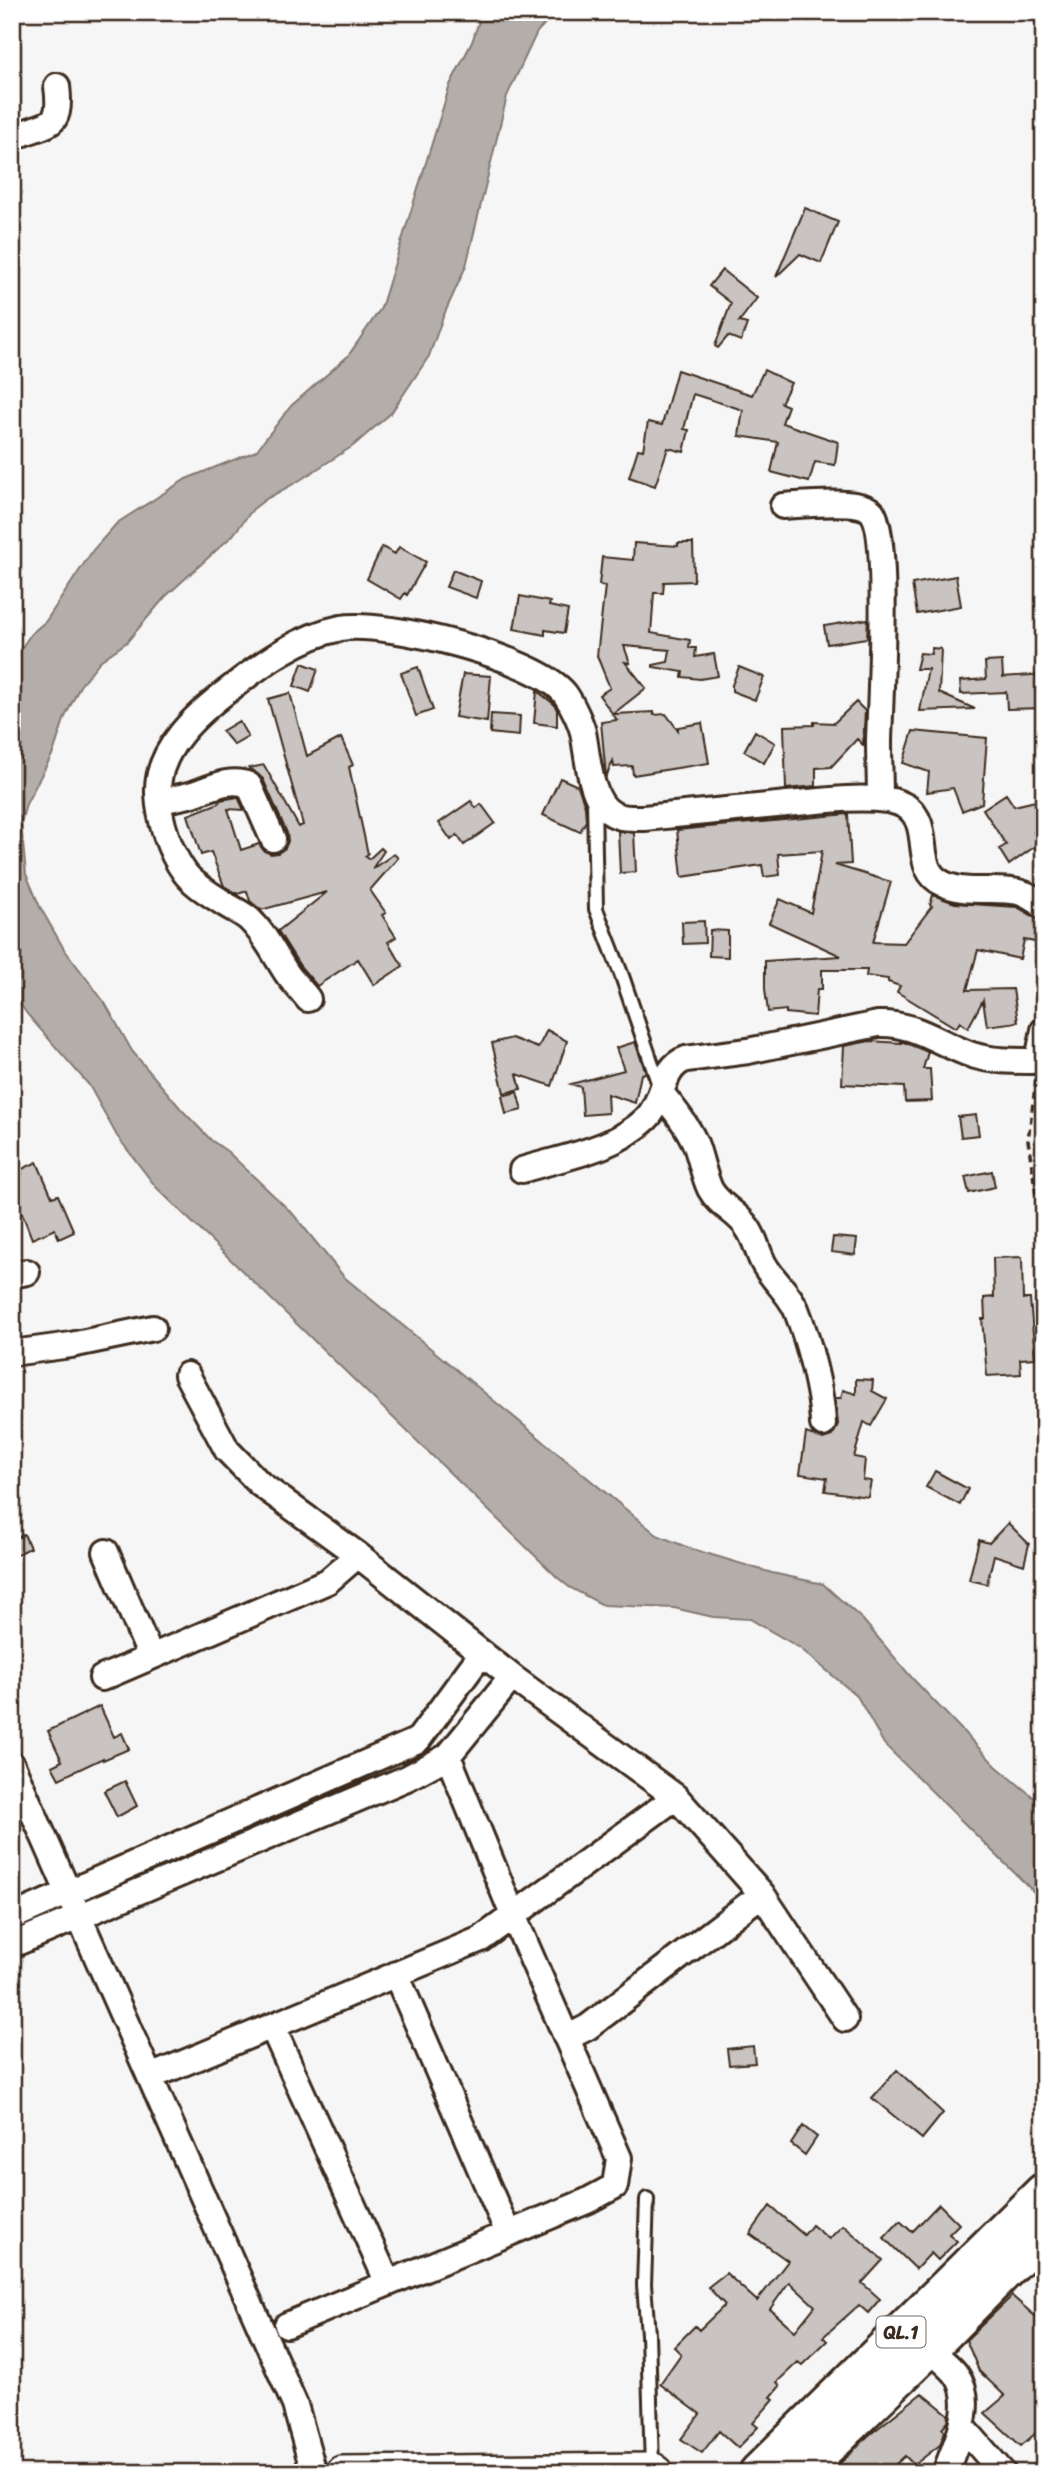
<svg xmlns="http://www.w3.org/2000/svg" width="1056" height="2485" font-family="Sriracha,sans-serif">
<style>
.water{fill:#b4aeaa;stroke:#847972;stroke-width:2}
.building{fill:#c9c3c1;stroke:#3b2a1e;stroke-width:2;fill-rule:evenodd}
.lines{fill:none;stroke-linecap:round;stroke-linejoin:round}
.lane-casing{stroke:#3b2a1e;stroke-width:18}
.street-casing{stroke:#3b2a1e;stroke-width:30}
.secondary-casing{stroke:#3b2a1e;stroke-width:38}
.highway-casing{stroke:#3b2a1e;stroke-width:44}
.path{stroke:#3b2a1e;stroke-width:3.5;stroke-dasharray:7 5;stroke-linecap:butt}
.lane{stroke:#fff;stroke-width:12}
.street{stroke:#fff;stroke-width:24}
.secondary{stroke:#fff;stroke-width:33}
.highway{stroke:#fff;stroke-width:38}
.labels{text-anchor:middle;stroke-width:7;stroke-linejoin:round;paint-order:stroke}
.shield{fill:#fff;stroke:#766a62;stroke-width:2}
.shield-label{font-size:19px;font-weight:bold;fill:#3b2a1e}
</style>
<rect width="100%" height="100%" fill="#f7f6f6"/>
<filter id="ink" filterUnits="userSpaceOnUse"><feTurbulence type="fractalNoise" baseFrequency=".0143" numOctaves="2"/><feDisplacementMap in="SourceGraphic" scale="14" xChannelSelector="R" yChannelSelector="G"/><feConvolveMatrix kernelMatrix="1 2 1 2 8 2 1 2 1" color-interpolation-filters="sRGB"/></filter>
<g filter="url(#ink)">
<!-- water -->
<path class="water" d="M482 12H556L537 32 507 96 466 266 443 317 429 356 391 413 353 446 297 482 266 499 253 509 233 535 165 597 127 642 100 661 80 686 65 717 53 753 26 804 21 823 26 874 40 907 64 949 105 1003 132 1051 181 1109 211 1140 228 1152 293 1214 344 1277 657 1535 689 1548 772 1573 823 1584 863 1620 912 1678 996 1766 1044 1806V1902L884 1744 857 1696 800 1648 750 1619 713 1617 674 1608 603 1605 569 1587 557 1577 156 1187 117 1136 89 1085 27 1014 12 992V662L31 634 46 621 93 550 117 523 186 479 256 451 291 406 348 356 381 308 450 85 472 42Z"/>
<!-- building -->
<path class="building" d="M805 208 838 222 821 263 800 254 776 277Z
M722 270 757 298 739 322 747 324 741 341 728 336 718 348 715 346 731 303 709 286Z
M677 370 752 395 764 370 791 383 781 403 788 406 782 423 838 442 835 465 815 462 809 482 771 472 778 442 739 436 743 410 693 394 684 429 689 430 684 452 668 448 655 486 629 477 638 449 643 450 648 422 662 425Z
M634 543 678 546V543H693L694 581 664 582 663 593H654L651 633 690 640 689 648H696L695 657 714 654 718 676 700 679 682 677 683 672 653 667V665L668 662 670 650 624 646 630 663 625 662 646 688 613 714 654 712V715L666 714 678 730V727L702 723 709 763 633 775 632 766 614 767 613 761 606 777 601 722 617 720 599 695 610 688 597 656 605 586 599 585 602 557 633 560Z
M382 547 395 554 399 547 426 562 407 595 405 593 401 599 367 579Z
M453 570 481 581 476 598 446 587Z
M956 576 961 606 917 614 912 584Z
M520 596 550 602 549 606 568 610 564 633 545 630V635L514 629Z
M868 619 867 638 827 644 824 626Z
M932 648 941 649 939 693 975 709 920 711 928 669H916L920 653 931 654Z
M1002 661 1003 677 1044 674V708L1007 709 1006 692 961 694 960 681 986 679 985 662Z
M302 663 318 669 310 692 294 686Z
M418 667 433 710 416 716 401 673Z
M739 667 764 677 755 700 732 691V685Z
M463 674 491 676 487 722 455 717Z
M537 691 554 704 557 710V726L534 723Z
M290 693 307 756 341 738 353 765 349 767 368 854 365 856 369 859 381 848 384 851 372 869 394 854 398 858 370 890 386 913 382 915 396 937 388 942 403 966 374 985 358 959 317 986 300 966 278 931 327 892 261 910 250 901 247 891 238 894 224 886 211 852 201 855 188 815 219 803 220 800 238 797 244 810 228 809 241 850 259 844 264 851 271 854 278 853 285 848 288 841 287 833 263 779 249 768 264 765 299 827 303 825 268 699Z
M856 702 865 711 863 745 857 739 831 767 816 768V786L786 789 784 726 814 725V722L834 723Z
M491 714 520 716 519 736 490 733Z
M239 721 248 737 234 745 222 731Z
M755 731 775 743 764 763 744 751Z
M913 731 987 738 982 803 962 811 953 788 927 792 929 772 903 763Z
M560 778 578 786 585 806 586 821 580 832 543 815Z
M1006 794 1014 806 1044 799V830L1034 832 1038 844 1009 865 999 849 1006 845 983 809Z
M471 801 476 808 481 804 495 823 464 845 457 835 451 840 439 823Z
M848 814 851 864 835 865 891 882 873 942 904 943 932 906 930 905 933 895 955 903 1017 907 1043 922 1040 943 1024 940 1020 959 978 950 967 990 1013 989 1018 1022 987 1026 983 1000 968 1028 960 1022 956 1028 897 992 900 986 888 982V979L866 976 867 970H822V989H817L815 1016 786 1013V1010L768 1012 765 989V961L841 956 769 923 780 899 811 913 822 851 778 854 780 875 764 877 762 865 682 877 677 830Z
M618 831 634 833 636 872 620 873Z
M704 921 705 943 683 944 682 922Z
M710 930 728 931V957L709 956Z
M547 1030 567 1041 552 1086 517 1074 521 1089 504 1093 492 1043 512 1038 538 1048Z
M870 1041 901 1043V1041L928 1052 923 1069H930L932 1101 905 1102 904 1087 842 1084 844 1046Z
M635 1042 646 1073 641 1074 635 1103 607 1094 608 1113 583 1115 581 1087 571 1084 624 1070 616 1048Z
M517 1092 522 1110 506 1114 502 1096Z
M976 1115 979 1135 961 1137 958 1117Z
M37 1162 52 1197 58 1195 74 1232 59 1239 55 1229 32 1239 22 1213 12 1217V1178L22 1174 20 1170Z
M992 1171 995 1187 969 1193 965 1177Z
M833 1237 857 1239 855 1255 831 1252Z
M1022 1257 1023 1299H1030L1035 1358 1020 1359 1021 1374 987 1376 982 1319H985L984 1298 994 1297 993 1258Z
M856 1379 873 1380 872 1391 887 1399 871 1426 864 1422 854 1457 865 1459 863 1480 871 1481 868 1497 825 1491 827 1478 800 1474 806 1433 823 1439 832 1436 838 1424 835 1398H841L843 1390 856 1394Z
M935 1471 968 1489 960 1505 926 1487Z
M1008 1523 1029 1544 1024 1565 994 1555 987 1584 969 1580 979 1540 989 1543Z
M24 1534 30 1548 12 1557V1540Z
M100 1706 114 1737 122 1733 129 1749 103 1760V1758L59 1779 52 1766 62 1761 48 1731Z
M125 1781 137 1806 117 1817 104 1791Z
M753 2046 755 2063 729 2065 727 2049Z
M897 2070 943 2113 922 2139 872 2098Z
M803 2126 817 2137 805 2155 791 2144Z
M939 2204 959 2224 949 2234 957 2241 938 2260 931 2253 916 2269 884 2238 900 2221 912 2232Z
M770 2206 804 2235 812 2225 829 2239 843 2225 883 2260 862 2283 880 2299 868 2313 859 2305 823 2337 827 2341 802 2365 798 2362 777 2382 780 2386 771 2397 774 2399 753 2423 758 2427 738 2448 719 2431 702 2453 681 2439 700 2414 660 2384 681 2354 674 2347 695 2326 699 2330 725 2305 708 2287 726 2273 757 2301 788 2261 750 2234ZM789 2282 815 2306 795 2331 770 2309Z
M1012 2296 1044 2324V2426L1021 2446 985 2413 1005 2396 979 2371 966 2340Z
M922 2393 949 2415 948 2421 942 2428 945 2431 940 2445 914 2465 905 2456 886 2473H830L868 2436Z"/>
<g class="lines">
<defs>
<path id="lane" d="M594 799 596 909 622 976 660 1088
M647 2199 644 2285 648 2334 652 2468"/>
<path id="street" d="M12 138C46 121 63 132 57 86
M783 506C801 505 861 498 872 512 890 535 880 703 879 741 879 760 880 780 880 799
M159 801C170 799 182 797 193 794 211 788 230 777 249 785L273 839
M308 999C302 991 294 983 288 975 275 956 266 935 249 919 241 912 230 908 222 902 210 894 193 884 185 873 169 851 159 820 158 793 156 749 199 712 231 688 263 663 300 636 341 628 385 620 538 658 565 694 572 704 580 721 583 732 588 755 589 802 613 814 622 819 634 818 644 818 692 813 739 809 787 804 820 801 855 796 888 800 894 801 902 804 907 807 934 826 911 870 944 884 976 899 1017 877 1044 907
M662 1094C674 1109 687 1125 695 1143 701 1158 703 1174 710 1189 719 1206 737 1212 747 1227 757 1241 757 1253 765 1266 774 1281 788 1292 796 1309 808 1339 822 1392 823 1424
M522 1170C563 1157 614 1150 646 1119 665 1101 660 1068 686 1059L748 1051 878 1024C914 1022 940 1044 972 1055 991 1061 1013 1061 1032 1061L1039 1055 1044 1030
M12 1275 27 1272
M12 1353 71 1345 153 1328
M187 1375 227 1450 260 1484 358 1555 512 1677 676 1797 762 1894 845 2019
M106 1552 150 1655
M102 1678 328 1581 358 1555
M12 1765 295 2405 314 2473
M12 1917 418 1740 482 1653
M12 1945 407 1778 448 1756 512 1677
M396 1974 508 2233
M272 2026 388 2283
M567 2038 588 2027 762 1894
M150 2077 481 1939 676 1797
M287 2325 587 2201 615 2186 619 2158 513 1915 448 1756
M928 2348C937 2356 949 2365 956 2374 977 2403 956 2443 945 2473
M962 2426 1003 2473"/>
<path id="secondary" d="M342 2473 653 2470 657 2473"/>
<path id="highway" d="M759 2473 1044 2193
M798 2473 928 2348 1044 2230"/>
</defs>
<!-- lane casing -->
<use href="#lane" class="lane-casing"/>
<!-- street casing -->
<use href="#street" class="street-casing"/>
<!-- secondary casing -->
<use href="#secondary" class="secondary-casing"/>
<!-- highway casing -->
<use href="#highway" class="highway-casing"/>
<!-- path -->
<path class="path" d="M1036 1080 1028 1140 1044 1250"/>
<!-- lane -->
<use href="#lane" class="lane"/>
<!-- street -->
<use href="#street" class="street"/>
<!-- secondary -->
<use href="#secondary" class="secondary"/>
<!-- highway -->
<use href="#highway" class="highway"/>
</g>
</g>
<g class="labels">
<!-- shield labels -->
<rect class="shield" x="876.5" y="2316.5" width="49" height="31" rx="5"/>
<g class="shield-label">
<text x="901" y="2339">QL.1</text>
</g>
</g>
<!-- margin -->
<rect width="1056" height="2485" fill="none" stroke="#fff" stroke-width="42"/>
<rect x="21" y="21" width="1014" height="2443" fill="none" stroke="#3b2a1e" stroke-width="2.5" filter="url(#ink)"/>
</svg>
